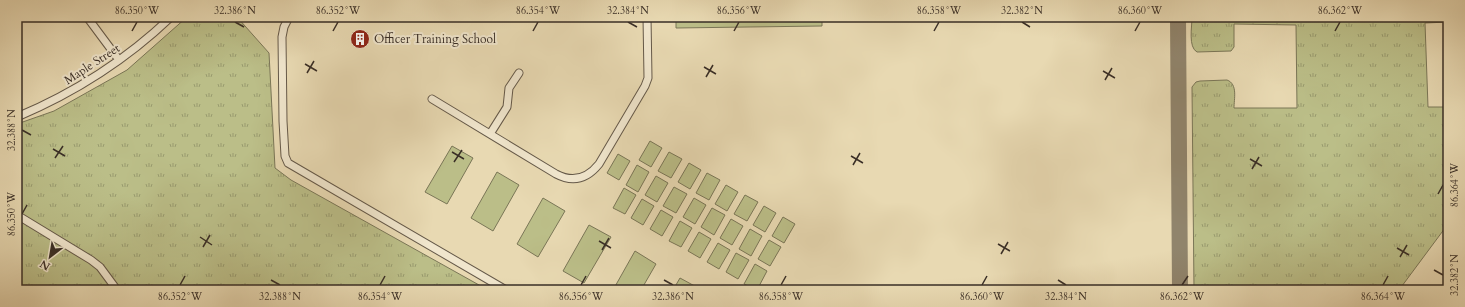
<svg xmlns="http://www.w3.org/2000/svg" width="1465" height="307" font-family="Cardo,serif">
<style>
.grass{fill:url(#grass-tufts);stroke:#7a7657}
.pitch{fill:#bbbe88;stroke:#7a7657}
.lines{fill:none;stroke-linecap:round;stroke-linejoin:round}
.taxiway{stroke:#90846c;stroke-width:16}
.minor-casing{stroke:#655949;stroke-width:9}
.minor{stroke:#f0e6cd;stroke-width:7}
.ticks{fill:none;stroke:#392e26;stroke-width:1.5}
.labels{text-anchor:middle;stroke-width:4;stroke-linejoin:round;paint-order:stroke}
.poi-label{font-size:12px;fill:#392e26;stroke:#f0e6cd;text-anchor:start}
.street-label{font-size:12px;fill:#392e26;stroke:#f0e6cd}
.neatline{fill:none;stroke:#392e26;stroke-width:1.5}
.ticks-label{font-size:10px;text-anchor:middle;fill:#392e26}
</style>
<defs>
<pattern id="grass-tufts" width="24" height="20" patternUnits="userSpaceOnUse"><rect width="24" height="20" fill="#bbbe88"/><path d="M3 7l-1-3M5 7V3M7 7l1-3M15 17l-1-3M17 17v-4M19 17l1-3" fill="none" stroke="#999b6f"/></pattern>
</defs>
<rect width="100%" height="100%" fill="#e8d9b2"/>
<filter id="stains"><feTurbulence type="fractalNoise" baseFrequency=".005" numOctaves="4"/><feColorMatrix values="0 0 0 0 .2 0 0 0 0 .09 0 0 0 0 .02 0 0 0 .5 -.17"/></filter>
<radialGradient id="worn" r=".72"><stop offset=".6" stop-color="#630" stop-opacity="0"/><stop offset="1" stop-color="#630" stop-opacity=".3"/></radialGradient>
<!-- grass -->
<path class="grass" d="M187 17H218L220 19 226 17H237L269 53 275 168 291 180 488 290H30L17 283V124L54 111 127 70Z
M1192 17H1448V22L1425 23 1428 107H1448V224L1399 290H1194L1192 87 1196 82 1200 81 1227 80C1238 84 1234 99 1234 108H1297L1296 25 1234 24V47L1231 51 1197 52C1188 47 1192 27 1192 17Z"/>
<!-- pitch -->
<path class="pitch" d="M678 17H692L701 19 818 17 822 18V26L676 28V19H679Z
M650 141 662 148 651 167 639 160Z
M452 146 473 158 447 204 425 192Z
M669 152 682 159 671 178 658 171Z
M618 154 630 161 619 180 607 173Z
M689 163 701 170 690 189 678 182Z
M637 165 649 172 638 192 626 185Z
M497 172 519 185 493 231 471 218Z
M707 173 720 180 709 200 696 193Z
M656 176 668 183 657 202 645 195Z
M726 185 738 192 727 211 715 204Z
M674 187 687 194 676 213 663 206Z
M624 188 636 195 625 214 613 208Z
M745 195 758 202 747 221 734 214Z
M543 198 565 211 538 257 517 244Z
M694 198 706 205 695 224 683 217Z
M642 199 654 206 643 225 631 218Z
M764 206 776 213 765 232 753 225Z
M712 208 725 215 714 235 701 227Z
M661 210 673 217 662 236 650 229Z
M783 217 795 224 784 243 772 236Z
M731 219 743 226 732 245 720 238Z
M680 221 692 228 681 247 669 241Z
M589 225 611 237 584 283 563 271Z
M750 229 762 236 751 256 739 249Z
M699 232 711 239 700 258 688 251Z
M769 240 781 247 770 266 758 259Z
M718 243 730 250 719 269 707 262Z
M635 251 656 264 641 290H613Z
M736 253 749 260 738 279 726 272Z
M755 264 767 271 757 290 744 284Z
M680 278 702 290H673Z"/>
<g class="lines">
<!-- taxiway -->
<path class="taxiway" d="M1178 17 1180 290"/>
<defs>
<path id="minor" d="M87 17 119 60
M289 17 284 27 282 37 283 121 285 156 288 163 506 290
M432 99 556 174C573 183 587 179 599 164L645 86 648 78 647 17
M17 117C74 93 126 60 171 17
M490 134 507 107 509 88 519 73
M17 215 91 260 100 267 117 290"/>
</defs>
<!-- minor casing -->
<use href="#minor" class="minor-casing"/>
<!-- minor -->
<use href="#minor" class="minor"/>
</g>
<!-- ticks -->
<path class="ticks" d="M235 22 244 27M628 22 637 27M1022 22 1030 27M132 31 137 22M333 31 338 22M533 31 538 22M734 31 739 22M934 31 939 22M1135 31 1140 22M1335 31 1340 22M305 64 317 71M704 67 716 74M1103 71 1115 78M307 73 314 61M706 77 713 65M1105 80 1112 68M22 130 31 135M53 149 65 156M452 152 464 159M851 156 863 163M55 158 63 146M1250 159 1262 166M454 162 462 150M853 165 860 153M1252 169 1259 157M1438 194 1443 185M22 214 27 205M200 237 212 245M599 241 611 248M998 244 1010 251M203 247 210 235M1397 248 1409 255M602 250 609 238M1001 254 1008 242M1400 257 1407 245M1434 270 1443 275M271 280 280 285M664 280 673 285M1058 280 1066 285M180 285 185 276M380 285 385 276M581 285 586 276M781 285 786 276M982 285 987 276M1182 285 1188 276M1383 285 1388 276"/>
<!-- icons -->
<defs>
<symbol id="building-disc" viewBox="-11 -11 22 22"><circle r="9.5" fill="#8f2418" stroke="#f0e6cd"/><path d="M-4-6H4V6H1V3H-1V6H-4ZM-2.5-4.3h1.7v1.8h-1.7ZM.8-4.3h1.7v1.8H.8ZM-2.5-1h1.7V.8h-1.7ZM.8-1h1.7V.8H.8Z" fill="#fff"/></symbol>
</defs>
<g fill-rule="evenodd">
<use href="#building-disc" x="349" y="28" width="22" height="22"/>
</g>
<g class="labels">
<!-- poi labels -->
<g class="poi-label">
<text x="374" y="43">Officer Training School</text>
</g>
<!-- street labels -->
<g class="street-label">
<text transform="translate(92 64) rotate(-33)" y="4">Maple Street</text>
</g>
</g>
<!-- margin -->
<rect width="1465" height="307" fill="none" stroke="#e8d9b2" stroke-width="44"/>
<!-- north arrow -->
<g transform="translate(50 257) rotate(211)" stroke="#f0e6cd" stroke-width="3" paint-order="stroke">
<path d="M0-3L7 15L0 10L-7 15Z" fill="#392e26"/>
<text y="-6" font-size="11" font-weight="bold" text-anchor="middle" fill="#392e26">N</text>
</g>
<rect x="22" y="22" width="1421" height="263" class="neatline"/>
<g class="ticks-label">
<text x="137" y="14">86.350°W</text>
<text x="235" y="14">32.386°N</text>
<text x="338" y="14">86.352°W</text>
<text x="538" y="14">86.354°W</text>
<text x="628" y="14">32.384°N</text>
<text x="739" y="14">86.356°W</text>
<text x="939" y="14">86.358°W</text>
<text x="1022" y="14">32.382°N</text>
<text x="1140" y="14">86.360°W</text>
<text x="1340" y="14">86.362°W</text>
<text transform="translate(11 130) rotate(-90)" y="4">32.388°N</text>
<text transform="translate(1454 185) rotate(-90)" y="4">86.364°W</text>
<text transform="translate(11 214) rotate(-90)" y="4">86.350°W</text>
<text transform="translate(1454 275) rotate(-90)" y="4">32.382°N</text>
<text x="180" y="300">86.352°W</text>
<text x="280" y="300">32.388°N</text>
<text x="380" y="300">86.354°W</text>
<text x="581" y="300">86.356°W</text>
<text x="673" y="300">32.386°N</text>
<text x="781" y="300">86.358°W</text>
<text x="982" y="300">86.360°W</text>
<text x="1066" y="300">32.384°N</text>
<text x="1182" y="300">86.362°W</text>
<text x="1383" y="300">86.364°W</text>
</g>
<rect width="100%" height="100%" filter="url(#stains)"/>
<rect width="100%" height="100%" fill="url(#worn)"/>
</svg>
